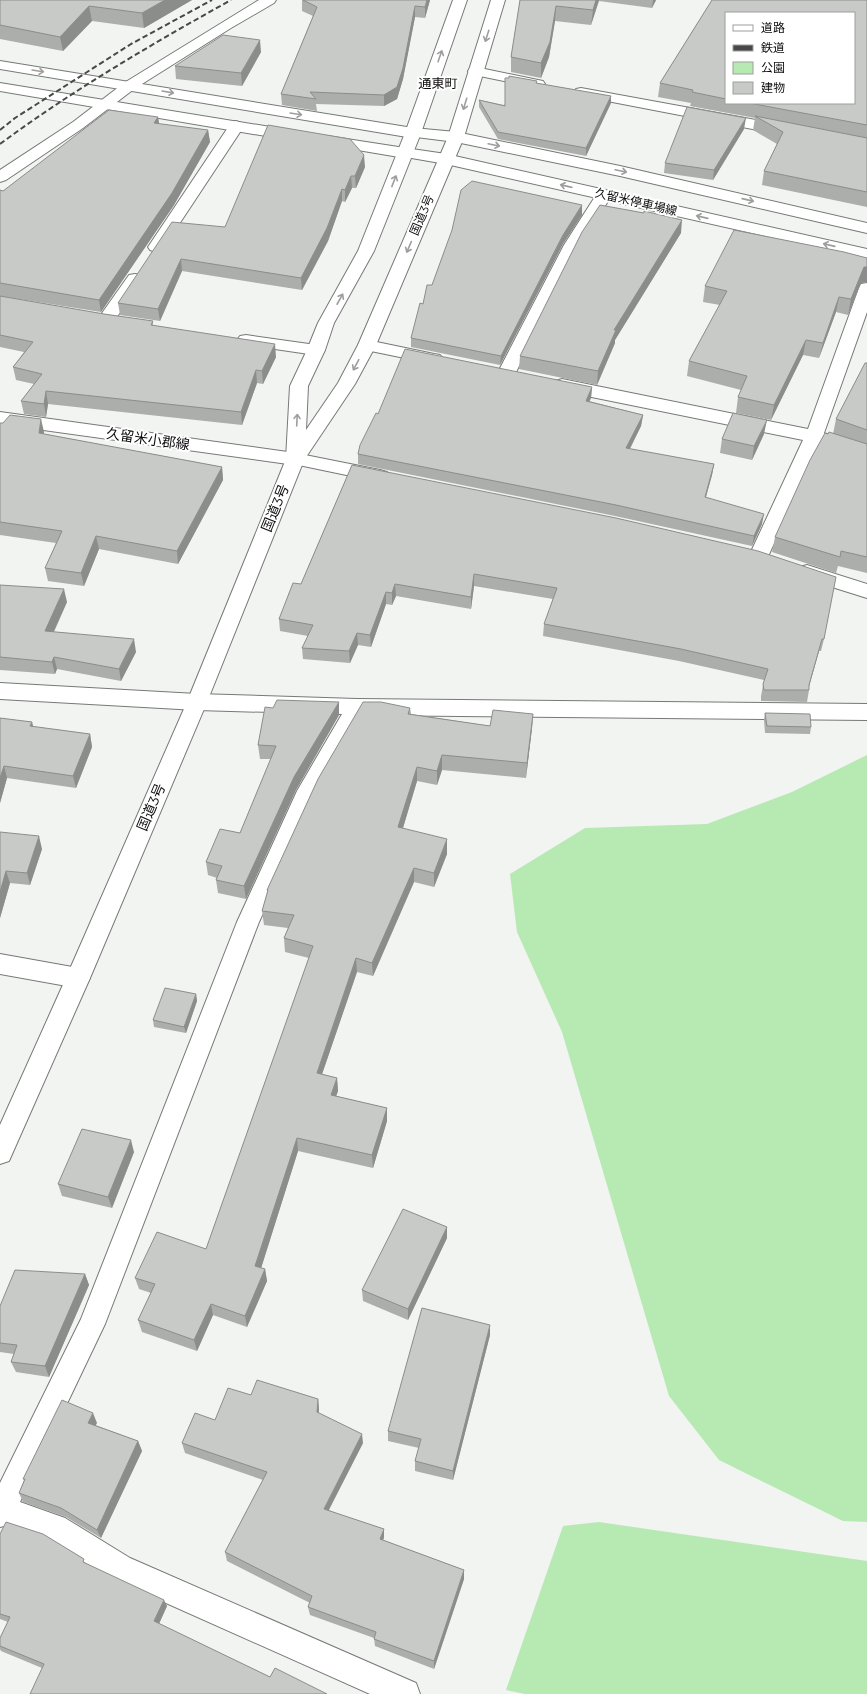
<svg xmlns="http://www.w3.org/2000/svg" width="867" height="1694" font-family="Montserrat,'Noto Sans JP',sans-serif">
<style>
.green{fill:#b6eab2}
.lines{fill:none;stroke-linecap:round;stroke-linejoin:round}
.street-casing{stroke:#767976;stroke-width:2}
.secondary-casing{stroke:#767976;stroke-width:2}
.primary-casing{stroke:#767976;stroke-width:2}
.highway-casing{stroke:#767976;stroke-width:2}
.street{fill:#fff;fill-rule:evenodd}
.secondary{fill:#fff;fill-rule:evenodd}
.primary{fill:#fff;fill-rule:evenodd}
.highway{fill:#fff;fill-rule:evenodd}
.rail{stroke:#474947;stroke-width:2;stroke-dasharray:5.5 3;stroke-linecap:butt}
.wall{fill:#abaeaa;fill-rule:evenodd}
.shaded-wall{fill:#8b8d8b}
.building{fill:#c7cac6;stroke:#8b8d8b}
.oneway{stroke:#9e9e9e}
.labels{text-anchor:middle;stroke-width:4;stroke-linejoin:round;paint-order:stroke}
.far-street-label{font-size:12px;fill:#0c0d0c;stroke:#fff}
.far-quarter-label{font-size:13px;fill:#0c0d0c;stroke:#fff}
.street-label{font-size:14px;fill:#0c0d0c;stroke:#fff}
</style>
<rect width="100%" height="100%" fill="#f1f4f1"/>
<!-- green -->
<path class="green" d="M867 755V1522L843 1521 719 1460 669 1396 562 1032 517 932 510 874 585 828 707 824 792 792Z
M599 1522 867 1561V1694H525L506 1690 563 1526Z"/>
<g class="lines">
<defs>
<path id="street" d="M259 0H276L274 3 231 28 134 89 83 128 6 180 0 182V170L73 122 124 83Z
M475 67 538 80 543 81 545 84 543 87 538 88 470 74 468 71 470 68Z
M581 88 783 125 788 127 791 130 788 133 783 135 576 95 574 92 576 89Z
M236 121 241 123 244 126 164 247 162 250 156 252 150 250 148 247 231 123Z
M604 190 610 192 612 195 580 245 515 374 512 378 506 379 500 378 497 374 564 245 598 192Z
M135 274 141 275 143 279 112 324 106 325 100 324 98 320 100 316 129 275Z
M867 283V312L824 433 867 448V460L819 444 766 561 759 563 752 561 749 556 803 440 562 391 556 389 553 385 556 381 562 379 808 429 859 288 861 284Z
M246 335 316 345 322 346 325 350 322 354 316 355 240 344 237 340 240 336Z
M367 340 434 354 440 355 443 359 440 363 434 364 361 349 358 345 361 341Z
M295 453 380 470 387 472 389 476 387 480 380 482 289 463 286 459 289 455Z
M807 565 867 584V598L800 577 797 572 800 567Z
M0 683 197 694 357 699 867 704V720L363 715 318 793 259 922 105 1324 20 1502 65 1518 130 1558 416 1683 420 1694H370L110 1578 48 1540 4 1526 0 1527V1483L81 1319 237 922 297 791 342 714 197 710 0 699Z
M0 954 78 968 86 971 90 978 86 985 78 988 0 974Z"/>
<path id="secondary" d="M0 61 413 128 418 130 421 133 418 136 413 138 0 69Z
M0 83 295 131 300 133 303 136 300 139 295 141 0 91Z
M327 136 405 148 410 150 413 153 410 156 405 158 322 144 319 141 322 138Z"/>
<path id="primary" d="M413 128 456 132 620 166 867 223V233L620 176 456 142 408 136 405 133 408 130Z
M405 148 446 154 867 249V259L446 164 400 156 397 153 400 150Z
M0 412 295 453 301 455 304 459 301 463 295 465 0 424Z"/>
<path id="highway" d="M453 0H467L421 133 374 251 334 323 325 350 308 386 306 430 338 383 358 345 448 137 491 0H505L464 137 376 345 355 384 304 460 207 702 90 978 9 1161 0 1164V1125L66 978 187 702 286 459 290 386 307 350 318 323 358 251 405 133Z"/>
</defs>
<!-- street casing -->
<use href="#street" class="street-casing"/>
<!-- secondary casing -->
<use href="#secondary" class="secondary-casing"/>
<!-- primary casing -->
<use href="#primary" class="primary-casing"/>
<!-- highway casing -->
<use href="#highway" class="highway-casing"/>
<!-- street -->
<use href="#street" class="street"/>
<!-- secondary -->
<use href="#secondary" class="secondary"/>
<!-- primary -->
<use href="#primary" class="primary"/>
<!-- highway -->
<use href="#highway" class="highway"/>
<!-- rail -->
<path class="rail" d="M0 130 15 118 131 44 212 0
M0 144C73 90 152 44 231 0"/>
</g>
<!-- wall -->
<path class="wall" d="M0 0H192L144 28 92 21 63 51 0 39Z
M302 0H430L425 18 415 17 403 79 397 99 384 106 316 104 317 111 282 105 281 94 313 16 302 11Z
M520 0H656L652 8 599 1 591 25 555 21 549 57 541 78 511 72V57Z
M712 0H867V207L762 185 764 171 777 144 753 130 755 118 690 106 691 103 658 97 660 83ZM726 13H854V103H726Z
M261 52 242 86 176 79 175 66Z
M536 83 611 96V103L586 156 498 139 479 107V100L504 105Z
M158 117 159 124 208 130 210 142 174 205 101 312 0 296V190L3 191Z
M744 129 713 180 664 173 665 163Z
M365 167 356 188H352L345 202 342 201 328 241 302 290 182 271 160 321 120 315 118 303 225 227Z
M582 205V215L563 244 500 365 411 347V338L423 304 432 285Z
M644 213 681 233 615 340V343L597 385 519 369 520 356Z
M867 258V282L861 283 848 315 836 312 819 358 803 355 771 420 736 413 738 397 741 390 687 376 689 361 720 305 703 302 705 286Z
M0 296 104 314 153 321V325L276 357 263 384 257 383 242 425 48 404 46 417 24 414 21 401 34 384 16 380 13 367 24 352 0 347Z
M867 363V573L838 566 836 573 772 552 775 537 828 434H833L836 419Z
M592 387 591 398 589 401 643 415 641 426 630 449 714 464 712 475 706 497 762 524 752 546 615 516 358 464V454L378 414Z
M0 423 44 432V434L222 467 223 480 178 564 99 549 84 586 48 581 45 568 56 543 0 535Z
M764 434 752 460 720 453 722 439Z
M352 465 824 639 821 651H819L809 686V690L807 702 761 701V696L764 680 679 661 543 636 544 624 553 599 474 586 471 609 396 596 392 605 386 604 371 647 358 645 350 663 303 659 302 648 308 636 280 631 279 619 301 584Z
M0 585 67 602 54 632 136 652 121 681 57 669 55 674 0 670Z
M410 708 411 714 490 726 533 714 532 728 526 778 442 770 437 785 417 781 403 828 447 854 434 887 414 882 373 976 357 972 322 1074 337 1078 338 1091 336 1096 387 1108V1121L373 1168 298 1151 261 1268 265 1269 267 1281 247 1327 213 1315 197 1351 142 1332 138 1320 151 1293 139 1289 135 1278 206 1249 309 958 285 952 284 938 288 928 264 925 262 911 267 893V890Z
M765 713 811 727 810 734 765 733 764 720Z
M339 715 296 790 246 899 218 893 216 880 217 878 208 875 206 862 240 833 271 759H260L258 745Z
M0 718 32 722 33 727 90 734 92 747 76 788 7 778 0 803Z
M0 832 42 849 30 885 10 883 0 918Z
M196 994 197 1001 186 1033 154 1027 153 1020Z
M134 1152 112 1208 62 1196 58 1184Z
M447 1227V1238L408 1320 363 1301 362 1290Z
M85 1274 89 1285 49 1377 16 1372 11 1362 14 1354 0 1352V1306Z
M490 1335 453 1480 415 1471V1461L419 1448 388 1441V1431Z
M251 1395 318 1399 319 1409V1414L363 1443 329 1510 384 1537 383 1540 464 1570V1579L434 1669 375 1646 374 1638 310 1615 308 1607 310 1603 227 1561 225 1552 263 1480 185 1453 182 1443Z
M97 1423 95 1425 138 1441 142 1451 101 1538 66 1517 23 1502 19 1493 24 1480 23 1479Z
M0 1534 87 1564 167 1606 159 1624 270 1677 327 1694 42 1668 1 1651 0 1649V1638L8 1622 0 1619Z"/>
<!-- shaded-wall -->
<path class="shaded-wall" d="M165 0H192L144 28 142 13Z
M427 0H430L425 18V7Z
M596 0H599L591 25 593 10Z
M653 0H656L652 8Z
M89 6 92 21 63 51 60 37Z
M415 6V17L403 79 397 99 384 106V95Z
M556 6 555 21 549 57 541 78V63Z
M260 40 261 52 242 86 241 73Z
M611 96V103L586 156V148Z
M158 117 160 129 154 123Z
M746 118 744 129 713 180 714 170Z
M208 130 210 142 174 205 101 312 99 300Z
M364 155 365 167 356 188 355 176Z
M351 176 352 188 345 202V190Z
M342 189V201L328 241 302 290 301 278Z
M582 205V215L563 244 500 365 501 356 563 235Z
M682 220 681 233 615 340V343L597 385 598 371 614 330Z
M181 259 182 271 160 321 158 309Z
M864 267H867V282L861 283 848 315 851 299Z
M839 297 836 312 819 358 823 343Z
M806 340 803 355 771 420 774 405Z
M275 344 276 357 263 384 262 371Z
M256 370 257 383 242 425 241 412Z
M592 387 591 398 585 411 586 401Z
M46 391 48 404 46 417 44 404Z
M643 415 641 426 625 458 626 448Z
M41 419 44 432 42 446 39 433Z
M767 420 764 434 752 460 754 446Z
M714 464 712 475 703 507 705 497Z
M222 467 223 480 178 564 177 551Z
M764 514 762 524 752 546 754 536Z
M96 536 99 549 84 586 81 573Z
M474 574V586L471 609V597Z
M395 584 396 596 392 605V593Z
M64 589 67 602 48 644 45 631Z
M386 592V604L371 647 370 635Z
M357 633 358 645 350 663 349 651Z
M134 639 136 652 121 681 119 669Z
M822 639 819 651 808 690 809 685Z
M54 657 57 669 55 674 52 662Z
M339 702V715L296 790 246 899 244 886 294 777Z
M533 714 532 728 526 778 527 763Z
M32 722 35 734 30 726Z
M90 734 92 747 76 788 73 776Z
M442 755V770L437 785V771Z
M4 766 7 778 0 803V778Z
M417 767V781L399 841 398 827Z
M39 836 42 849 30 885 27 873Z
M447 839V854L434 887V873Z
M414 868V882L373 976 372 963Z
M6 871 10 883 0 918V892Z
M356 958 357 972 318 1086 317 1073Z
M196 994 197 1001 186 1033 184 1027Z
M337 1078 338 1091 332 1108 331 1095Z
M387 1108V1121L373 1168 372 1155Z
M297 1138 298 1151 258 1278 255 1266Z
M131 1140 134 1152 112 1208 108 1197Z
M447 1227V1238L408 1320V1309Z
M265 1269 267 1281 247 1327 245 1316Z
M85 1274 89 1285 49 1377 45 1366Z
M211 1304 213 1315 197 1351 194 1340Z
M490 1325V1335L453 1480V1471Z
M318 1399 319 1409 318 1422 317 1412Z
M93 1413 97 1423 92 1432 88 1423Z
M362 1434 363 1443 325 1517 324 1509Z
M138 1441 142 1451 101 1538 97 1530Z
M384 1529V1537L381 1548 380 1539Z
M464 1570V1579L434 1669V1661Z
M164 1600 167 1606 157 1628 154 1621Z"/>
<!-- building -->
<path class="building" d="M0 0H165L142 13 89 6 60 37 0 25Z
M303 0H427L425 7 415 6 403 68 397 87 384 95 310 92 316 99 281 94 317 7Z
M520 0H596L593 10 556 6 550 42 541 63 511 57Z
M712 0H867V125L749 103H854V13H726V99L692 92 693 90 660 83Z
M223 35 260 40 241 73 175 66Z
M509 76 537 81 536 83 611 96 586 148 498 132 479 100 505 106V78H509Z
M687 107 746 118 714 170 665 163Z
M109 110 158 117 154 123 208 130 172 193 99 300 0 283V190L3 191Z
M755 116 867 138V192L764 171 783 132Z
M268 125 350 139 364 155 355 176H351L345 190 342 189 327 228 301 278 181 259 158 309 118 303 172 222 225 227Z
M472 181 582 205 563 235 501 356 411 338 420 303 423 304 427 285H432L452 230 461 190Z
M600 205 644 213V211L682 220 614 330H616L598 371 520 356 582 232Z
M734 230 844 252 867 258V267H864L851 299 839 297 823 343 806 340 774 405 738 397 747 376 689 361 727 291 705 286Z
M0 296 104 314 153 321 151 325 275 344 262 371 256 370 241 412 46 391 44 404 21 401 42 374 13 367 33 342 0 335Z
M405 349 592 387 586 401 643 415 626 448 714 464 705 497 764 514 754 536 616 505 358 454 360 445 376 413 378 414Z
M865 363H867V430L836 419Z
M733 413 767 420 754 446 722 439Z
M10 415 41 419 39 433 222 467 177 551 96 536 81 573 45 568 62 531 0 522V423H3Z
M829 432 867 444V557L841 551 840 557 775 537 810 460 825 433 828 434Z
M352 465 616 518 758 551 836 577 824 639H822L809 685V690H764L763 684 768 669 681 649 544 624 557 588 474 574 471 597 395 584 392 593 386 592 370 635 357 633 349 651 302 648 313 625 279 619 293 583 301 584Z
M0 585 64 589 45 631 134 639 119 669 54 657 52 662 0 657Z
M277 700 339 702 294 777 244 886 216 880 222 866 206 862 220 829 240 833 276 746 258 745 265 707 273 708Z
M363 702H381L410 708 408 714 490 726 493 710 533 714 527 763 442 755 437 771 417 767 398 827 447 839 434 873 414 868 372 963 356 958 317 1073 337 1078 331 1095 387 1108 372 1155 297 1138 255 1266 265 1269 245 1316 211 1304 194 1340 138 1320 155 1284 135 1278 157 1232 206 1249 313 946 284 938 294 915 262 911 268 890H267L318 779Z
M765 713 810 714 811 727 767 726Z
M0 718 32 722 30 726 90 734 73 776 4 766 0 778Z
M0 832 39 836 27 873 6 871 0 892Z
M165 988 196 994 184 1027 153 1020Z
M82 1129 131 1140 108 1197 58 1184Z
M403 1209 447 1227 408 1309 362 1290Z
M15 1270 85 1274 45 1366 11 1362 17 1345 0 1343V1306Z
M422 1308 490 1325 453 1471 415 1461 421 1439 388 1431Z
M257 1380 318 1399 317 1412 362 1434 324 1509 384 1529 380 1539 464 1570 434 1661 374 1639 376 1632 308 1607 312 1596 225 1552 267 1472 182 1443 195 1413 215 1420 228 1388 251 1395Z
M62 1400 93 1413 88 1423 138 1441 97 1530 61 1508 19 1493 25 1479H23Z
M6 1522 43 1534 84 1559 83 1562 164 1600 154 1621 270 1677 275 1668 327 1694H30L44 1664 0 1646V1638L10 1617 0 1614V1534Z"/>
<!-- one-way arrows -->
<defs><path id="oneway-shaft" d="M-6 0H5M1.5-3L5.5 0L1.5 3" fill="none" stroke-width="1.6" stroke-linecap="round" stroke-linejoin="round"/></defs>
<g class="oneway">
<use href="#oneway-shaft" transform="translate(487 36) rotate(108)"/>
<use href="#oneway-shaft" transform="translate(440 56) rotate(-71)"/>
<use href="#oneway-shaft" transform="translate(38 71) rotate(9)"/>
<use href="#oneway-shaft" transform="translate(168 92) rotate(10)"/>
<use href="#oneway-shaft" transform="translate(465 104) rotate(107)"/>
<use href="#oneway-shaft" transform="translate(296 114) rotate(9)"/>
<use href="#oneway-shaft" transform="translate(494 145) rotate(12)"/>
<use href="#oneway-shaft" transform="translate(621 171) rotate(12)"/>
<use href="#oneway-shaft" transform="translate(394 181) rotate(-69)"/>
<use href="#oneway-shaft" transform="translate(566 186) rotate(-167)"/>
<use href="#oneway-shaft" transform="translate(748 200) rotate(13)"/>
<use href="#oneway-shaft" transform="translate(702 217) rotate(-167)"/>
<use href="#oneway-shaft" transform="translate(829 245) rotate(-167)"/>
<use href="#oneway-shaft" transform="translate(409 247) rotate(113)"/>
<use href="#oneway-shaft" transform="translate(340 299) rotate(-61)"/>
<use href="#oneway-shaft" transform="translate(356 365) rotate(118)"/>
<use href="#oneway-shaft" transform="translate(297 420) rotate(-87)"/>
</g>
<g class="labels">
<!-- far-street labels -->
<g class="far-street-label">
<text transform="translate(636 202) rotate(13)" y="4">久留米停車場線</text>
<text transform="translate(422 215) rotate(-67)" y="4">国道3号</text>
</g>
<!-- far-quarter labels -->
<g class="far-quarter-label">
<text x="438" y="88">通東町</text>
</g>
<!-- street labels -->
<g class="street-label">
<text transform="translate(148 439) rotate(8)" y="5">久留米小郡線</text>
<text transform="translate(275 508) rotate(-68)" y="5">国道3号</text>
<text transform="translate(151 807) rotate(-67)" y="5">国道3号</text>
</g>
</g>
<!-- legend -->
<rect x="725" y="12" width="130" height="92" fill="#ffffff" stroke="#9e9e9e"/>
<rect x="733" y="25" width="20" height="6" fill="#ffffff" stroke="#9e9e9e"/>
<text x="761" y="32" font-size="12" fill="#0c0d0c">道路</text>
<rect x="733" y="45" width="20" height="6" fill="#474947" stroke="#9e9e9e"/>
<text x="761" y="52" font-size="12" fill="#0c0d0c">鉄道</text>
<rect x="733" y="62" width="20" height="12" fill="#b6eab2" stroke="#9e9e9e"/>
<text x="761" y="72" font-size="12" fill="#0c0d0c">公園</text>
<rect x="733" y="82" width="20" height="12" fill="#c7cac6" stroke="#9e9e9e"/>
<text x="761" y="92" font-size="12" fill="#0c0d0c">建物</text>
</svg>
